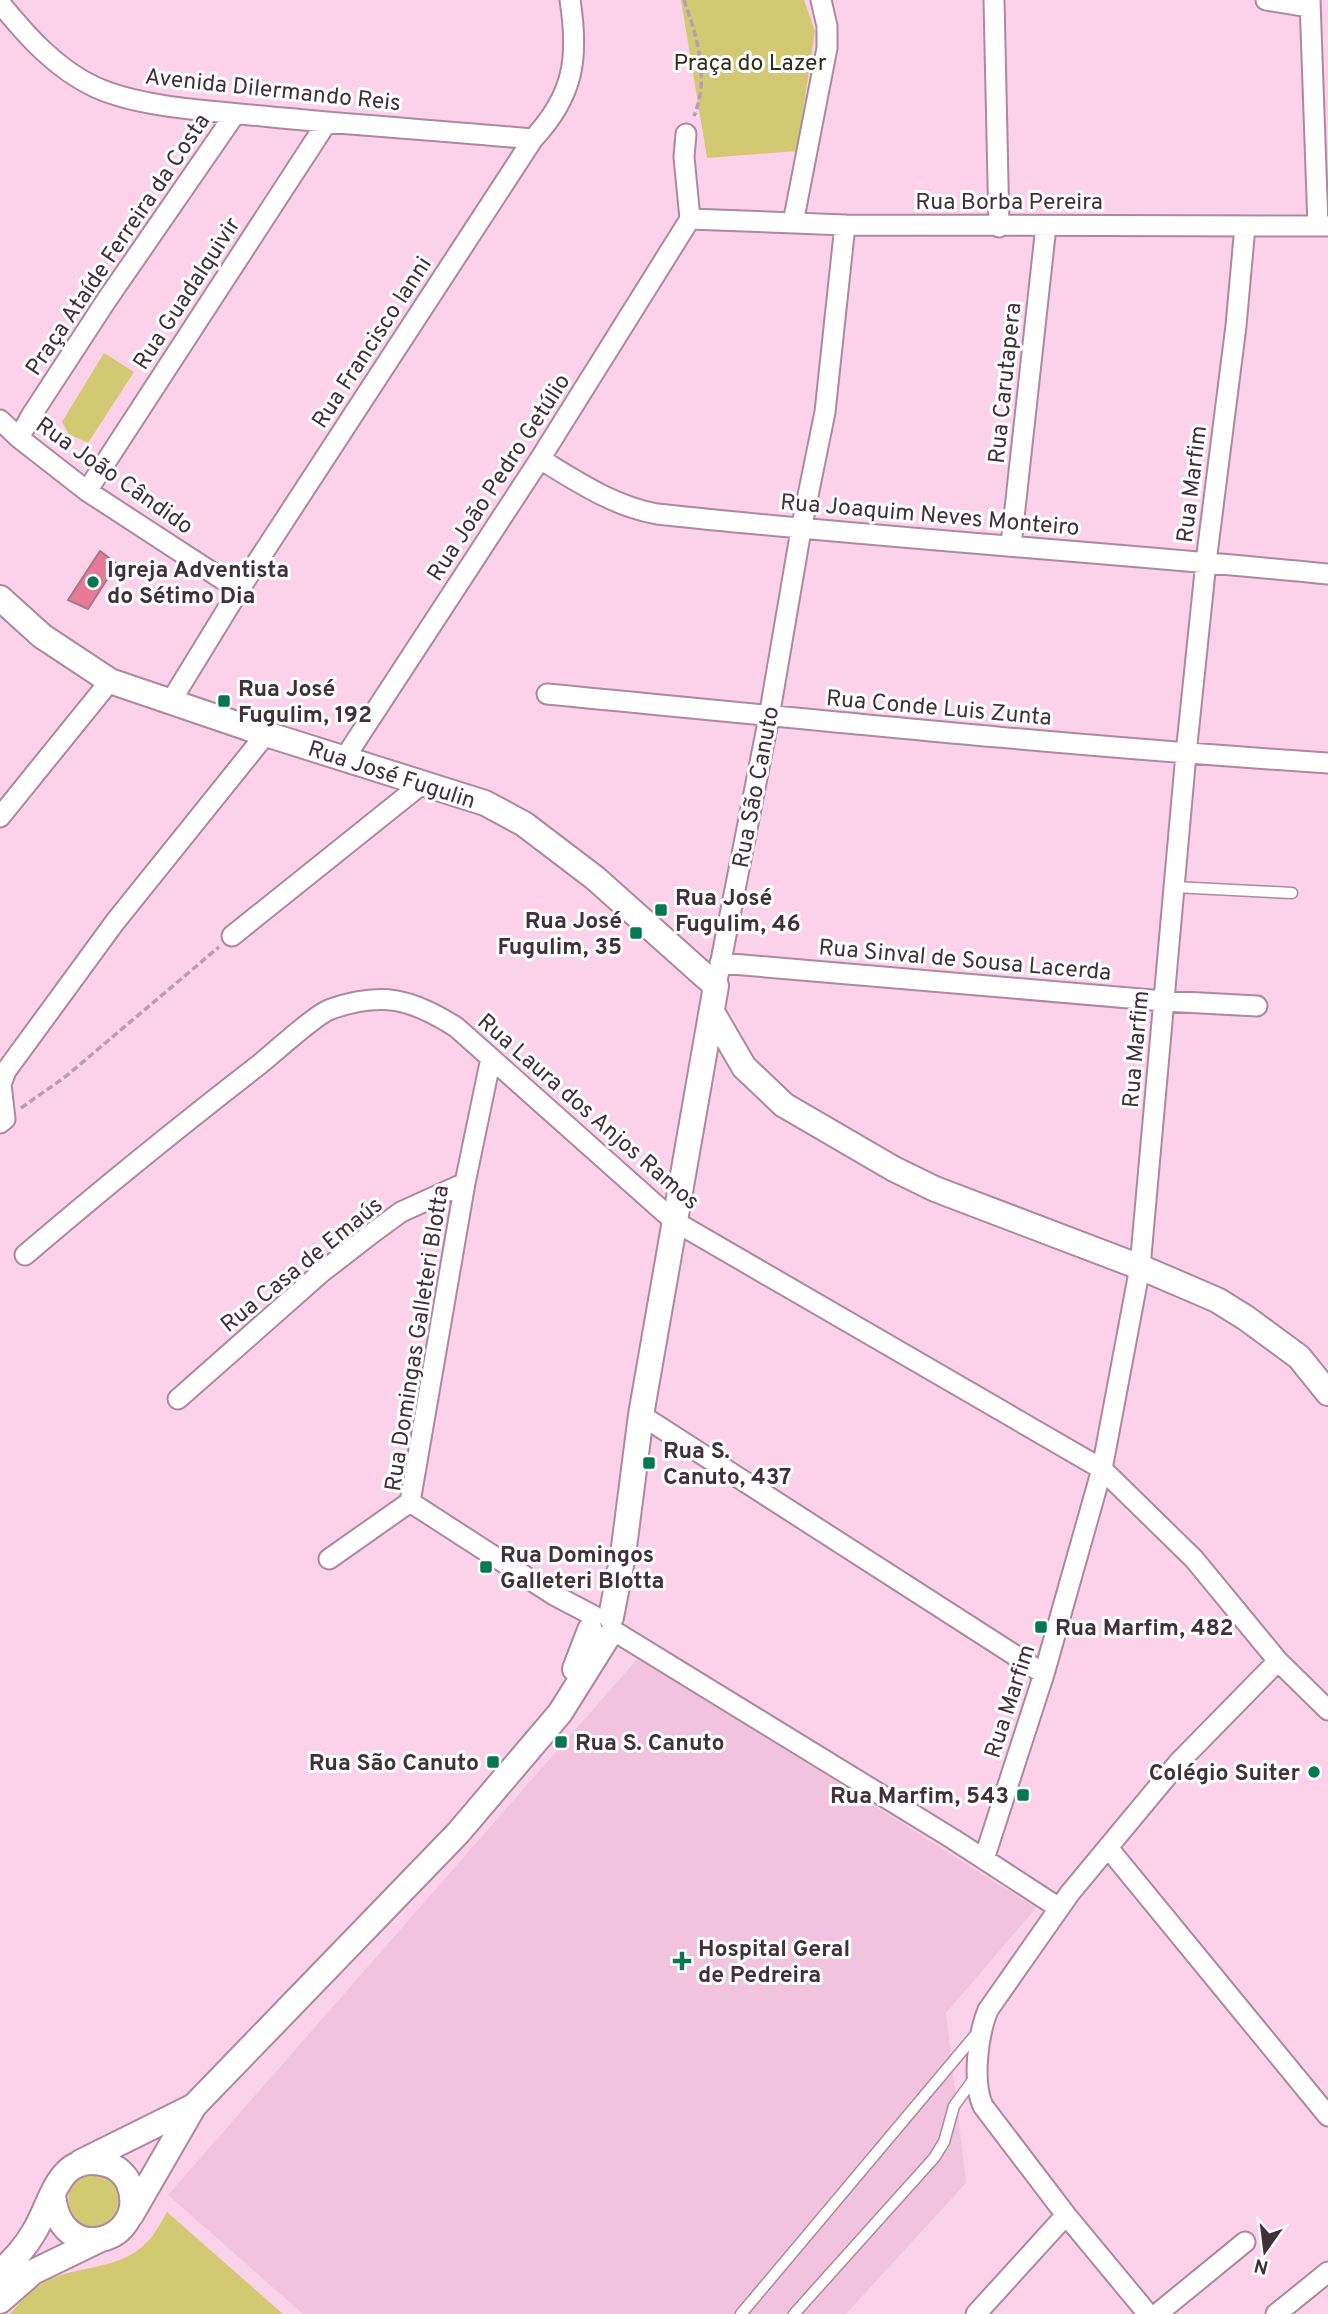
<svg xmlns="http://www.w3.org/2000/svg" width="1328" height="2314" font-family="Overpass,sans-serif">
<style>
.built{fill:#f2c3df}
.green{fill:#d3c973}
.building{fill:#e9799a;stroke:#a47a85;stroke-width:2}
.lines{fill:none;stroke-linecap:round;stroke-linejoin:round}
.service-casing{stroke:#ad889e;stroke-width:13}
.minor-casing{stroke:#ad889e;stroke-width:23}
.tertiary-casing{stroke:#ad889e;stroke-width:28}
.path{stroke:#bc9caf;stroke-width:3.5;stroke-dasharray:7 3.5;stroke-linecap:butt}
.service{stroke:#fff;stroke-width:10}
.minor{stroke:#fff;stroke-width:19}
.tertiary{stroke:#fff;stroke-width:24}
.poi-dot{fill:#057751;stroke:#fff;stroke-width:2.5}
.labels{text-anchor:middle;stroke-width:6;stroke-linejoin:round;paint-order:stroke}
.park-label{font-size:23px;fill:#2f2c18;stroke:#fff}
.street-label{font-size:23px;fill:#403039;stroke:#fff}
.poi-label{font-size:23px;font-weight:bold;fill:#403039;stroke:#fff;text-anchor:start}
</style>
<rect width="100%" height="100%" fill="#fbd2ea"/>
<!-- built -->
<path class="built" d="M639 1657 1036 1908 946 2013 966 2183 846 2314H303L168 2195Z"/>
<!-- green -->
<path class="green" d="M681 0H804L815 31 797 151 707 158Z
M104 353 134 372 88 443 69 434 62 422Z
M103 2173 121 2186 120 2215C114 2219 107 2225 101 2227 71 2237 45 2175 103 2173Z
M167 2212 283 2314H10C19 2304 29 2291 41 2284 73 2264 119 2272 146 2243 155 2235 161 2222 167 2212Z"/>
<!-- building -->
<path class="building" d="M100 551 117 564 88 609 68 600Z"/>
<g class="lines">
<defs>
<path id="service" d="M1174 887 1292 893
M741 2314 977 2033
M794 2314 934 2158 944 2142 954 2106 976 2076"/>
<path id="minor" d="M994 0 999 227
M1266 0 1309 7
M1310 0 1318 226
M0 3C26 35 56 69 95 87 141 108 212 111 262 116 353 125 443 131 533 139
M686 134 684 157 690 219
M690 219 845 225 1328 226
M793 223 827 48V26L821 0
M0 420 19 438 87 491 239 590
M19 438 31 416 106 301 235 114
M540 459C578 482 613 506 657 514 880 538 1105 552 1328 574
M87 491 327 122
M1011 545 1046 226
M547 694C807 719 1067 746 1328 763
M171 701 239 590 533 139C574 95 579 58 570 0
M344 759 540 459 690 219
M0 817 110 681
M232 936 423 783
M720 963 1164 1001 1257 1006
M716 986 769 717 801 530 825 412 845 225
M0 1123 5 1119 1 1084 6 1071 115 922 266 734
M25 1255C102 1189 180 1126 260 1064 275 1052 316 1014 331 1009 382 991 412 999 456 1027L674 1221 1102 1469 1194 1559 1278 1661 1328 1710
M178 1399 322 1272 375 1231 401 1212 465 1183
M641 1415 1044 1674
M410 1502 465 1183 491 1058
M410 1502 554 1595 594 1616
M329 1559 410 1502
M614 1631 953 1839 1059 1908
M1109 1849 1328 2116
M984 1859 1044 1674 1102 1469 1140 1267 1186 754 1206 562 1236 326 1245 226
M976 2314 1066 2215
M1148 2314 1066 2215 983 2106C972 2082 978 2034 988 2010L1070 1893 1178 1763 1278 1661
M1157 2314 1245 2242
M1276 2314 1328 2272"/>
<path id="tertiary" d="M0 598 42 636 110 681 266 734 485 803 524 824 595 878 716 986 641 1415 623 1555 611 1617
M712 1012 744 1067 784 1105 894 1169 935 1189 1140 1267 1217 1300 1246 1318 1299 1357 1328 1393
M575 1669 590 1630
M81 2162 194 2106
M131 2215 194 2106 458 1833 560 1713 607 1638
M0 2273C13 2260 25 2248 34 2232 53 2201 58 2151 106 2164 116 2166 126 2175 129 2184 151 2242 58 2270 53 2193
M0 2301 33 2272 99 2240"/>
</defs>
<!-- service casing -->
<use href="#service" class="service-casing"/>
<!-- minor casing -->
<use href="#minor" class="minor-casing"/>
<!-- tertiary casing -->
<use href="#tertiary" class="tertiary-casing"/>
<!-- path -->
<path class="path" d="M684 0C697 37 710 78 694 116
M21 1108 65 1077 219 947"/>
<!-- service -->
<use href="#service" class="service"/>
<!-- minor -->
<use href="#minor" class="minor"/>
<!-- tertiary -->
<use href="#tertiary" class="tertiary"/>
</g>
<!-- markers -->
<g class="poi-dot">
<circle cx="93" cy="582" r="7"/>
<rect x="217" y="694" width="14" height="14" rx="3.5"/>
<rect x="654" y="903" width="14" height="14" rx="3.5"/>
<rect x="629" y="926" width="14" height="14" rx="3.5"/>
<rect x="642" y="1456" width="14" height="14" rx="3.5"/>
<rect x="479" y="1560" width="14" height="14" rx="3.5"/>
<rect x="1034" y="1620" width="14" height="14" rx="3.5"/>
<rect x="554" y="1735" width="14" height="14" rx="3.5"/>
<rect x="486" y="1755" width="14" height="14" rx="3.5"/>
<circle cx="1314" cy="1772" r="7"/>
<rect x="1016" y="1788" width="14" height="14" rx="3.5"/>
<path d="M678.5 1950.5h7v7h7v7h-7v7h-7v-7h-7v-7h7z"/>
</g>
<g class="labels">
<!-- park labels -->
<g class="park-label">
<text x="750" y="70">Praça do Lazer</text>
</g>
<!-- street labels -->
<g class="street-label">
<text transform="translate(273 89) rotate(6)" y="8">Avenida Dilermando Reis</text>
<text x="1009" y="209">Rua Borba Pereira</text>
<text transform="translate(117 244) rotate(-56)" y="8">Praça Ataíde Ferreira da Costa</text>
<text transform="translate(186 293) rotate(-57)" y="8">Rua Guadalquivir</text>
<text transform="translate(371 342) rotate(-57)" y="8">Rua Francisco Ianni</text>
<text transform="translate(1004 383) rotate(-84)" y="8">Rua Carutapera</text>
<text transform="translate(115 475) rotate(35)" y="8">Rua João Cândido</text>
<text transform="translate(498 477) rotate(-57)" y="8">Rua João Pedro Getúlio</text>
<text transform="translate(1191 484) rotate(-83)" y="8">Rua Marfim</text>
<text transform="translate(930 514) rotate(5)" y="8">Rua Joaquim Neves Monteiro</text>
<text transform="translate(939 707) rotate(5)" y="8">Rua Conde Luis Zunta</text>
<text transform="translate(392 774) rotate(18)" y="8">Rua José Fugulin</text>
<text transform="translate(755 787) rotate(-79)" y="8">Rua São Canuto</text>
<text transform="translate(965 959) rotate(5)" y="8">Rua Sinval de Sousa Lacerda</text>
<text transform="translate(1135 1049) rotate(-85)" y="8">Rua Marfim</text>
<text transform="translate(589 1111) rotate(41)" y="8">Rua Laura dos Anjos Ramos</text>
<text transform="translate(301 1264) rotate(-39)" y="8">Rua Casa de Emaús</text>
<text transform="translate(416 1338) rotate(-81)" y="8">Rua Domingas Galleteri Blotta</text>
<text transform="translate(1009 1701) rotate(-72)" y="8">Rua Marfim</text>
</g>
<!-- poi labels -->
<g class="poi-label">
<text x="107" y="577">Igreja Adventista<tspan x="107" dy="26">do Sétimo Dia</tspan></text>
<text x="238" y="696">Rua José<tspan x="238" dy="26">Fugulim, 192</tspan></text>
<text x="675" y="905">Rua José<tspan x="675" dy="26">Fugulim, 46</tspan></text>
<text x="622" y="928" text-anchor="end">Rua José<tspan x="622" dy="26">Fugulim, 35</tspan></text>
<text x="663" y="1458">Rua S.<tspan x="663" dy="26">Canuto, 437</tspan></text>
<text x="500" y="1562">Rua Domingos<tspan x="500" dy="26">Galleteri Blotta</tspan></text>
<text x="1055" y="1635">Rua Marfim, 482</text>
<text x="575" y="1750">Rua S. Canuto</text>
<text x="479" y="1770" text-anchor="end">Rua São Canuto</text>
<text x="1300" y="1780" text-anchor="end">Colégio Suiter</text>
<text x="1009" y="1803" text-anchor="end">Rua Marfim, 543</text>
<text x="698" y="1956">Hospital Geral<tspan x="698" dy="26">de Pedreira</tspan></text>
</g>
</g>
<!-- north arrow -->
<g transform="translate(1265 2251) rotate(194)" stroke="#ffffff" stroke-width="5" paint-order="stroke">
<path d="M0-5L12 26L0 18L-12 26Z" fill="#403039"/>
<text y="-10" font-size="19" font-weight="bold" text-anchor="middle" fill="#403039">N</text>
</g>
</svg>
